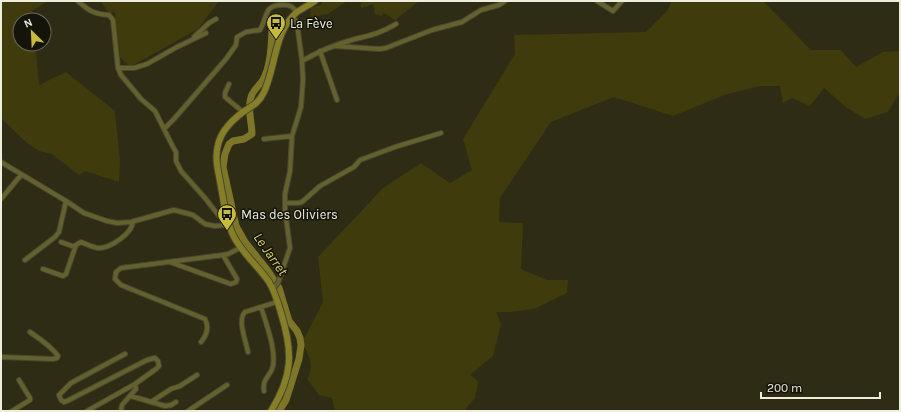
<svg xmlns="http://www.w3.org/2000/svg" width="901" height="412" font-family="Karla,sans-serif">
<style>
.green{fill:#3f3b0c}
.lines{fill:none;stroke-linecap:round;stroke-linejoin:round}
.river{stroke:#7d7629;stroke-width:7}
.minor-casing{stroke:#494730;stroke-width:6}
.secondary-casing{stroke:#494730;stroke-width:8}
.minor{stroke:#65612f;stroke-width:4}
.secondary{stroke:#877f27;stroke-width:6}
.labels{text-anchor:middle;stroke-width:3;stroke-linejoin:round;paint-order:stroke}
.poi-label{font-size:13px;fill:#eeeedf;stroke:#15140a;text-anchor:start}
.water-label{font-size:14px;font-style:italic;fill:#dbd369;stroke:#15140a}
</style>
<rect width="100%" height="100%" fill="#2e2c14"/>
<!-- green -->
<path class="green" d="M1 1H48L32 11V20H20V44H35L39 85 66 72 115 111 120 161 119 182 85 171 79 175 52 154 39 151 28 144 1 118V108L2 106 1 105Z
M100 1H219L198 29 130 67 120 57 115 12 109 13Z
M322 1H347L328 14 318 16 314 19 310 16 311 8 322 4Z
M364 1H419L395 20 384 13 381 16 375 14 373 4 362 8 360 5Z
M672 1H763L811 50H841L856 67 883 52 900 51V92L888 112 865 119 846 107 824 88 810 106 792 98 783 103 780 86H760L727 94 673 116 614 97 551 122 500 198 499 222 523 223 521 269 547 280H568L567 293 534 309 510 312H496L501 324 493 356 470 375 478 381 475 398 464 411H335L332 398 319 395 307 379C315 364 309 356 302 343L323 302 318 257 383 188 421 163 450 183 472 170 463 139 515 54 514 35 646 32 667 11Z"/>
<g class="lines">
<!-- river -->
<path class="river" d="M272 31C271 47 271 65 263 80 259 86 253 90 251 97 247 109 252 123 252 134L244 139 233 141 229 144 225 154 223 167 236 226 245 242 268 271 279 288 289 321 297 331 300 338 301 345 299 359 286 400 279 411"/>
<defs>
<path id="minor" d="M78 1C89 11 94 14 109 15L113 20 118 68 121 75 141 99 155 111 173 147 176 152V161L181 171 205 198 226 225 229 224
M597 1 613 11 622 1
M194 37 209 23 216 19
M335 46 379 49 386 48 432 30 462 22 481 10 499 5 505 1
M320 51 337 100
M302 61C319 51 337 44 355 39 372 35 381 33 396 24
M118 68H134L147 64 177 47 206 33
M229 84 225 93V97L243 112
M164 129 174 119 226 59 236 45 237 37 246 32 260 30C268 17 263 4 284 5 291 5 293 7 297 12
M264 139 292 136
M1 162 66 201 84 213 107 221 117 223 131 222 174 210 193 215 205 224 215 226 226 225
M1 199 21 175
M285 203H298L302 202 320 186 354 167 360 160 395 147 441 133
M61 242 75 247
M25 260 55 237 59 232 66 201
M170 262 228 283 231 284 236 282 237 279 223 255
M43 269 63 276 66 274 76 245 81 242C87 244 93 248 99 248 111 248 132 233 133 222
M273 289 278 283 290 248 285 210V194L290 171 292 136 301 107 303 80 302 61 297 23 293 16
M261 307C266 323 276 349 273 366 271 377 262 377 264 391
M201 342C207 335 209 327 205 319L121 285 115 279 116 272 121 268 223 255 228 254 240 248
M248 352C246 341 237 320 245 312L277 302
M1 357 53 359 57 358 58 356C51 346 40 339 30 332
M131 396 165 406 171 405 176 402
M151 402 171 389 180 386 197 375
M12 411 30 400V398L19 380
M87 411 135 384
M121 411 122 405 136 389 135 384 156 369 159 366 158 361 155 358 147 360 67 401 64 402 61 400 59 395 71 383 125 354
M188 411 227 385"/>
<path id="secondary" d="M271 411C293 376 293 352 281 313 278 303 275 292 269 282 258 266 243 254 234 237 226 222 224 203 221 187 219 174 214 159 218 145 221 131 231 121 243 112 252 106 259 103 264 92 276 67 274 31 297 12 303 8 309 5 315 1"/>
</defs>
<!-- minor casing -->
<use href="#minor" class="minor-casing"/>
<!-- secondary casing -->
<use href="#secondary" class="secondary-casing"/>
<!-- minor -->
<use href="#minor" class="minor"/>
<!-- secondary -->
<use href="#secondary" class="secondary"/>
</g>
<!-- icons -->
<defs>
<symbol id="bus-pin" viewBox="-11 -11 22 30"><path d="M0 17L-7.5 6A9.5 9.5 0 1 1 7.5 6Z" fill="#c6bb3c" stroke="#15140a"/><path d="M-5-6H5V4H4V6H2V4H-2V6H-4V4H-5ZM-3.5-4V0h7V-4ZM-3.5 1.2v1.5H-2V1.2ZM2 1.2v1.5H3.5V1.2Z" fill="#111"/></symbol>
</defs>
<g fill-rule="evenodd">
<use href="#bus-pin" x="265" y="12" width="22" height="30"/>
<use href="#bus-pin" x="216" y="203" width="22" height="30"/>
</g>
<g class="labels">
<!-- poi labels -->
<g class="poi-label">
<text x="290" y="28">La Fève</text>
<text x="241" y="219">Mas des Oliviers</text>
</g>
<!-- water labels -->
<g class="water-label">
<text transform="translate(271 254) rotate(55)" y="5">Le Jarret</text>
</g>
</g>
<!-- border -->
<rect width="901" height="412" fill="none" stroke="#eeeedf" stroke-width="4"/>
<!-- north arrow -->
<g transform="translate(32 32) rotate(336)"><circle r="19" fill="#15140a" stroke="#6c6b5f"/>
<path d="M0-3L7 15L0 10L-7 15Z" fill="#c6bb3c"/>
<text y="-6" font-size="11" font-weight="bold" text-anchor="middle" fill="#eeeedf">N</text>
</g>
<!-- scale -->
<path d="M761 392v6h119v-6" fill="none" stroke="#eeeedf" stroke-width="2"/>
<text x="767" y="392" font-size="12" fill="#eeeedf" stroke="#15140a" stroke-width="3" paint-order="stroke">200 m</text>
</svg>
